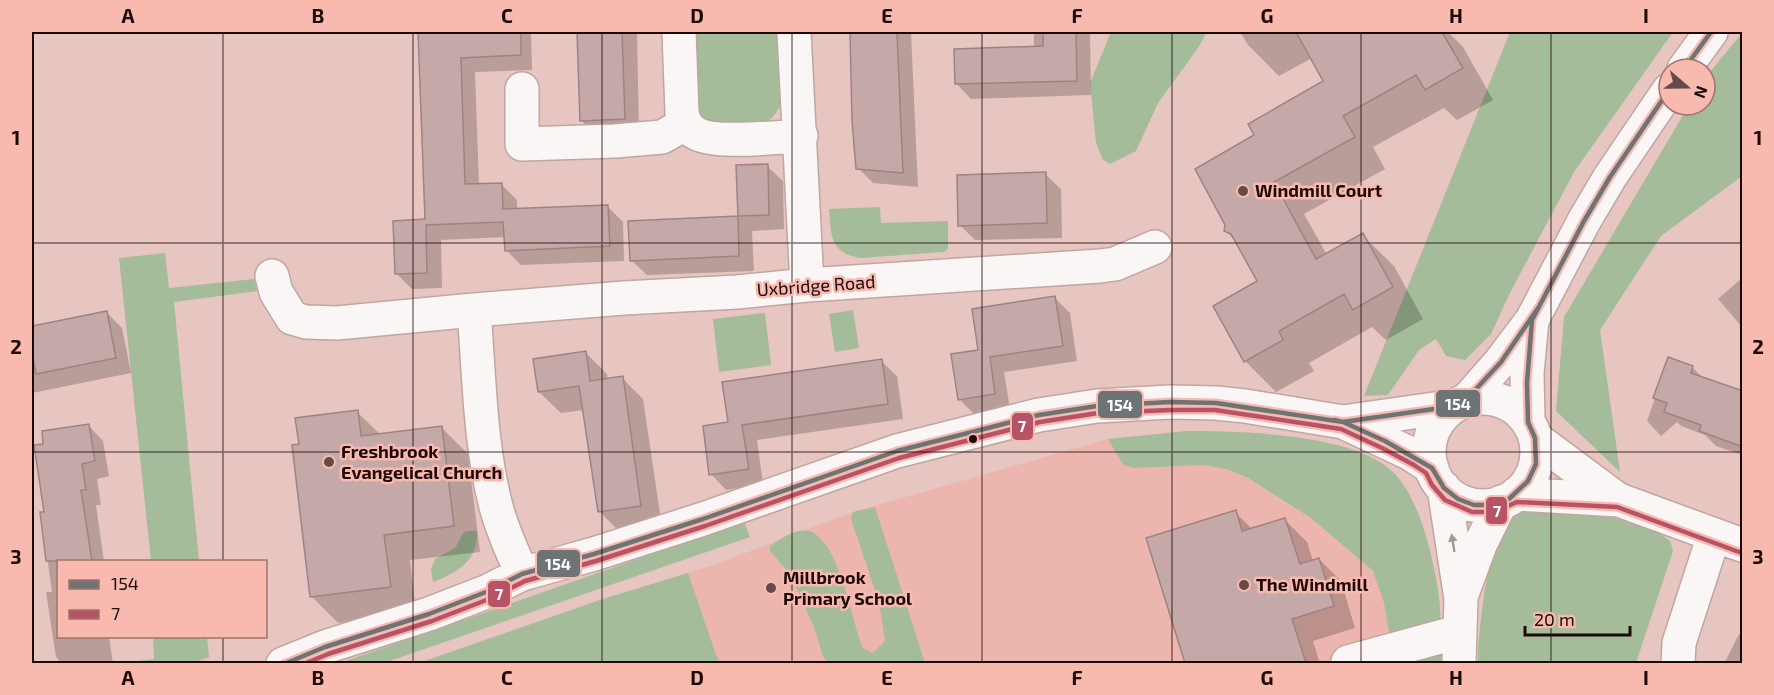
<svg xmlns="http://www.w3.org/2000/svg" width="1774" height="695" font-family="'Exo 2',sans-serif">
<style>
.built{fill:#ecb6ae}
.green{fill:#a4bc99}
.shadow{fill:#0003}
.building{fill:#c4a9a8;stroke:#9d8383;stroke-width:1.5}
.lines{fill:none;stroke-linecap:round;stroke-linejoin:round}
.minor-casing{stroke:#c0a6a1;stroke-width:36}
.minor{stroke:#fbf6f6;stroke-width:33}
.bus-1-casing{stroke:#f8b9af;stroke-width:9}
.bus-2-casing{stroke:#f8b9af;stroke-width:9}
.bus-1{stroke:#6c7476;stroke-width:4.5}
.bus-2{stroke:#b75366;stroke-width:4.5}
.oneway{fill:#a39796}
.grid{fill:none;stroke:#1e0907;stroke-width:1.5;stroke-opacity:0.55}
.poi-dot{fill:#644b48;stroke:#f8b9af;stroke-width:2}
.bus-dot{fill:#1e0907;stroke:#f8b9af;stroke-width:2}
.labels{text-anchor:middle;stroke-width:5;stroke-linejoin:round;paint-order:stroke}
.poi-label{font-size:18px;font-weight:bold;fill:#1e0907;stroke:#f8b9af;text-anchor:start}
.street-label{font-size:18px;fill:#1e0907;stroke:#f8b9af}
.line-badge{stroke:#f8b9af;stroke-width:2}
.badge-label{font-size:16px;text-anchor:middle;font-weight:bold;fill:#fff}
.neatline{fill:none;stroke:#1e0907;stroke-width:2}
.grid-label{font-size:20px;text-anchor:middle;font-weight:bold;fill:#1e0907}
</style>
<rect width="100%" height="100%" fill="#e7c5c0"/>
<!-- built -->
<path class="built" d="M1108 439 1123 465 1134 468 1203 465 1226 469 1248 478 1311 518 1373 571 1384 603 1390 639 1391 664H419L603 599 711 566 853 512Z"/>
<!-- green -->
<path class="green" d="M691 32H782V104L772 118 759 126 717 128 694 113Z
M1111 32H1207L1198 48 1158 103 1136 151 1110 164 1103 160 1096 143 1090 83Z
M1510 32H1673L1574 172 1510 293 1491 334 1465 360 1446 356 1436 339 1419 350 1388 395 1364 396Z
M1742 33V176L1661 236 1600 330 1620 472 1556 411 1564 317 1689 105H1705V78Z
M880 207 881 223 948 221V249L944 252 861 258C830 253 831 236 829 209Z
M165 253 169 288 254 279 257 291 174 302 199 561H151L119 258Z
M853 310 859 348 835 352 829 314Z
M765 313 771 365 719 372 713 319Z
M1186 431C1239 431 1359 433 1396 475 1421 504 1432 554 1438 590 1442 614 1440 640 1441 663H1391L1390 639 1384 603 1373 571 1311 518 1248 478 1226 469 1203 465 1134 468 1123 465 1108 439Z
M875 507 925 663H828L823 656 814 627 790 574 770 551V546C779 540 795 528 808 531 839 537 852 623 863 648L873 653 885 641 879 602 851 519 853 512Z
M1528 508 1601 513 1659 533 1670 541 1673 551 1636 663 1478 664C1478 634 1487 551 1503 528 1510 519 1518 514 1528 508Z
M744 522 750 537 384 663 337 664Z
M467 531H477C478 561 458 572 433 582L431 570 435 559 455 548 464 532Z
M688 573 719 663H419L603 599Z
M153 637H207L209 657 193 663H121L154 659Z"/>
<!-- shadow -->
<path class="shadow" d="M420 32H531L532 70 475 72 479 185 501 184 517 200V210L607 206 623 222 624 261 521 265 506 250 505 237 441 240 442 288 412 289 397 274 427 221Z
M579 32H637L639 134 596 135 581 120Z
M852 32H911L918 187 873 183 858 168 854 121Z
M1034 32H1090L1091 95 971 99 956 83 1034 48Z
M1240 32H1448L1463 47 1493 100 1457 120 1444 108 1373 147 1385 169 1304 214 1327 255 1362 235 1394 266 1423 319 1386 340 1372 327 1309 363 1314 371 1276 392 1245 361 1260 282 1237 243 1226 231 1256 136 1325 82 1312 58 1279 76 1248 45Z
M767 166 783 181 784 229 752 231 754 271 647 275 631 260 630 222 739 218 737 167Z
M1045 174 1061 189 1062 238 975 240 960 225Z
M1742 278V327L1718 299Z
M1054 297 1070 313 1077 361 1004 372 1010 409 975 415 959 399 980 351Z
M106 312 122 328 131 373 32 393V327Z
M585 352 607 374 608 380 622 378 643 399 662 527 621 533 599 511 584 410 561 413 539 392Z
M1669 359 1693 368 1705 380 1742 399V455L1716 446 1705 435 1681 426 1677 422 1661 436 1647 421Z
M881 361 897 376 903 419 757 440 763 484 726 490 711 474 730 423Z
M357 412 381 435 442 428 468 454 480 552 410 560 416 613 338 623 312 597 300 446Z
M88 425 103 441 109 476 97 479 101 505H96L104 562H58V636H109L113 664H62L56 657 46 592H52L41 513H46L45 445Z
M1235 512 1253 530 1285 520 1307 542 1313 561 1319 559 1341 581 1355 628 1313 641 1320 664H1187L1148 539Z
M1742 633V664H1724L1739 634 1741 635Z"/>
<!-- building -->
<path class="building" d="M418 32H521V55L461 58 465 184 502 183 503 209 608 205 610 246 505 251 503 222 426 225 427 273 395 274 393 221 425 219Z
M577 32H622L625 119 580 121Z
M850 32H897L903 173 856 169 852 121Z
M1043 32H1076L1077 81 955 84 954 49 1043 46Z
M1296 32H1442L1463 68 1425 90 1416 75 1343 116 1355 137 1274 182 1316 259 1363 233 1393 287 1353 310 1344 294 1279 331 1283 340 1244 362 1213 306 1257 281 1231 234 1224 231 1225 225 1195 169 1254 135 1248 124 1323 81Z
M768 164 769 215 738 216 736 165Z
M1046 172 1047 223 958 226 957 175Z
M738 216 739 256 630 261 628 221Z
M1055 296 1063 346 990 357 995 394 958 400 951 354 978 350 972 309Z
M107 311 116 358 36 374 32 352V326Z
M586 351 590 381 623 376 641 506 598 512 579 386 538 392 533 359Z
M1668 357 1693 366 1691 373 1743 391V447L1699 431 1701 425 1664 412 1667 403 1653 398Z
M882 359 888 404 742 425 749 469 709 475 703 426 728 422 722 382Z
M358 410 361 436 442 426 454 526 384 535 391 587 310 597 292 445 299 444 295 418Z
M89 424 95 461 82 464 86 490H81L92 561H46L40 512H44L34 445 43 444 42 431Z
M1236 510 1242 531 1285 518 1300 564 1319 558 1334 606 1292 619 1306 663H1185L1146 538Z"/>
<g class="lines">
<defs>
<path id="minor" d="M679 32 682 113C684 121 686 127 694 132 711 145 777 137 801 136
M794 32 807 285
M1684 69 1711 32
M522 89V144L615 141 662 137 685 124
M272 276 276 292 292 318 306 322 337 323 474 310
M1429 452a54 54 0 1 1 108 0a54 54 0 1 1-108 0Z
M1466 401 1501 361 1532 320 1584 221 1610 177 1669 90
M1343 422 1455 406
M1528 422 1527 373 1532 320
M1535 438 1617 499
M1444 488 1461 599 1459 664
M1516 494 1619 500 1742 545
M522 574C513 553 503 532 497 510 480 449 479 374 474 310L624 298 737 292 807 285 1100 266 1115 264 1155 247
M1462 594 1480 545 1501 502
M1348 662 1458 632
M283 664 325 647 429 614 486 592 522 574 594 554 703 519 897 451 1039 415 1097 406 1170 402 1216 403 1245 406 1343 422 1409 453 1432 468
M1678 664 1679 643 1714 535"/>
</defs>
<!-- minor casing -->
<use href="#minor" class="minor-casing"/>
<!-- minor -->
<use href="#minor" class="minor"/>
<defs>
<path id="bus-1" d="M1684 69 1711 32
M1334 420 1343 422 1455 406 1476 389 1501 362 1538 308
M284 664 325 647 429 614 486 592 522 574 594 554 703 519 897 451 1039 415 1097 406 1170 402 1216 403 1343 422 1385 441 1432 468 1444 488 1458 499 1474 505H1492L1509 499 1528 481 1536 464 1535 438 1528 422 1527 383 1532 320 1584 221 1610 177 1669 90"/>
<path id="bus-2" d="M304 664 328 654 432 621 489 599 525 581 596 561 705 526 899 458 1040 422 1098 413 1170 410H1215L1341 429 1382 448 1414 465 1426 473 1432 485 1445 500 1472 512H1494L1517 502 1617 507 1739 552"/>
</defs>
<!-- bus-1 casing -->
<use href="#bus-1" class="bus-1-casing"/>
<!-- bus-2 casing -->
<use href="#bus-2" class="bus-2-casing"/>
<!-- bus-1 -->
<use href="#bus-1" class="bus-1"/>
<!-- bus-2 -->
<use href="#bus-2" class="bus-2"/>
</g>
<!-- one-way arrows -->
<defs><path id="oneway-solid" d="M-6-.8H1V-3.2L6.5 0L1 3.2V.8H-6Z" transform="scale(1.5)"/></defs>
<use class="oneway" href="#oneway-solid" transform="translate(1453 543) rotate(-99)"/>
<!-- grid -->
<path class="grid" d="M223 32V562M413 32V664M602 32V664M792 32V664M982 32V664M1172 32V664M1361 32V664M1551 32V664M32 243H1742M32 452H1742M223 636V664"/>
<!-- markers -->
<g class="poi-dot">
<circle cx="1243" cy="191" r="6"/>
<circle cx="329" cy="462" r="6"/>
<circle cx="1244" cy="585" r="6"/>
<circle cx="771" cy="588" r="6"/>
</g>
<circle class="bus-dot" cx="973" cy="439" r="5"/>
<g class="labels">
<!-- poi labels -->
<g class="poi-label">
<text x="1255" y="197">Windmill Court</text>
<text x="341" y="458">Freshbrook<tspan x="341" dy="21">Evangelical Church</tspan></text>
<text x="783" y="584">Millbrook<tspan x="783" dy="21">Primary School</tspan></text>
<text x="1256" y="591">The Windmill</text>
</g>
<!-- street labels -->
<g class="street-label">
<text transform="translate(816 286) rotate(-4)" y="6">Uxbridge Road</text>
</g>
</g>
<g class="line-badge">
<rect x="1435" y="389" width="46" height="29" rx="6" fill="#6c7476"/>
<rect x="1097" y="390" width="46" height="29" rx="6" fill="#6c7476"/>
<rect x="1011" y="412" width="23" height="29" rx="6" fill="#b75366"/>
<rect x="1485" y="496" width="23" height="29" rx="6" fill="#b75366"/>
<rect x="536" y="549" width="45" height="29" rx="6" fill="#6c7476"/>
<rect x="487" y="580" width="24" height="28" rx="6" fill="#b75366"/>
</g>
<g class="badge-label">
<text x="1458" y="410">154</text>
<text x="1120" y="411">154</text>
<text x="1022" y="432">7</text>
<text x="1497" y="517">7</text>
<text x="558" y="570">154</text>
<text x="499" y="600">7</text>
</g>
<!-- border -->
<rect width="1774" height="695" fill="none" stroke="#f8b9af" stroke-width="66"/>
<!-- legend -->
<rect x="57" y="560" width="210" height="78" fill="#f8b9af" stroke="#a1736c" stroke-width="1.5"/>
<rect x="69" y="580" width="30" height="9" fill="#6c7476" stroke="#a1736c" stroke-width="1.5"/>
<text x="111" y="590" font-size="18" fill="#1e0907">154</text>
<rect x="69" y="610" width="30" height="9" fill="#b75366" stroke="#a1736c" stroke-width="1.5"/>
<text x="111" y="620" font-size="18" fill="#1e0907">7</text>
<!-- north arrow -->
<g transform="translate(1687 87) rotate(110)"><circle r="28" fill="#f8b9af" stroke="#a1736c" stroke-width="1.5"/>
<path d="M0-4.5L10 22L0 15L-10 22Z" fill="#644b48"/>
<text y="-9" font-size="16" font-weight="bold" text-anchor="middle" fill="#1e0907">N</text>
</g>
<!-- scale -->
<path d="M1525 626v9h105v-9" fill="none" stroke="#1e0907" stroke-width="3"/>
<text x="1534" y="626" font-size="18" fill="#1e0907" stroke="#f8b9af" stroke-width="4.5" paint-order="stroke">20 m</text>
<rect x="33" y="33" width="1708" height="629" class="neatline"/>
<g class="grid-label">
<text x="128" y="23">A</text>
<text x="318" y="23">B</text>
<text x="507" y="23">C</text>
<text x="697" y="23">D</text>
<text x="887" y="23">E</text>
<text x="1077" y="23">F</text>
<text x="1267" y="23">G</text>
<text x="1456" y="23">H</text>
<text x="1646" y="23">I</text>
<text x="16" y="145">1</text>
<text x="1758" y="145">1</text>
<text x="16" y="354">2</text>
<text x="1758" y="354">2</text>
<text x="16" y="564">3</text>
<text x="1758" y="564">3</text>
<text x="128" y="685">A</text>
<text x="318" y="685">B</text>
<text x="507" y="685">C</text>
<text x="697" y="685">D</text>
<text x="887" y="685">E</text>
<text x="1077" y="685">F</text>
<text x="1267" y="685">G</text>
<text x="1456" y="685">H</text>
<text x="1646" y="685">I</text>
</g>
</svg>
